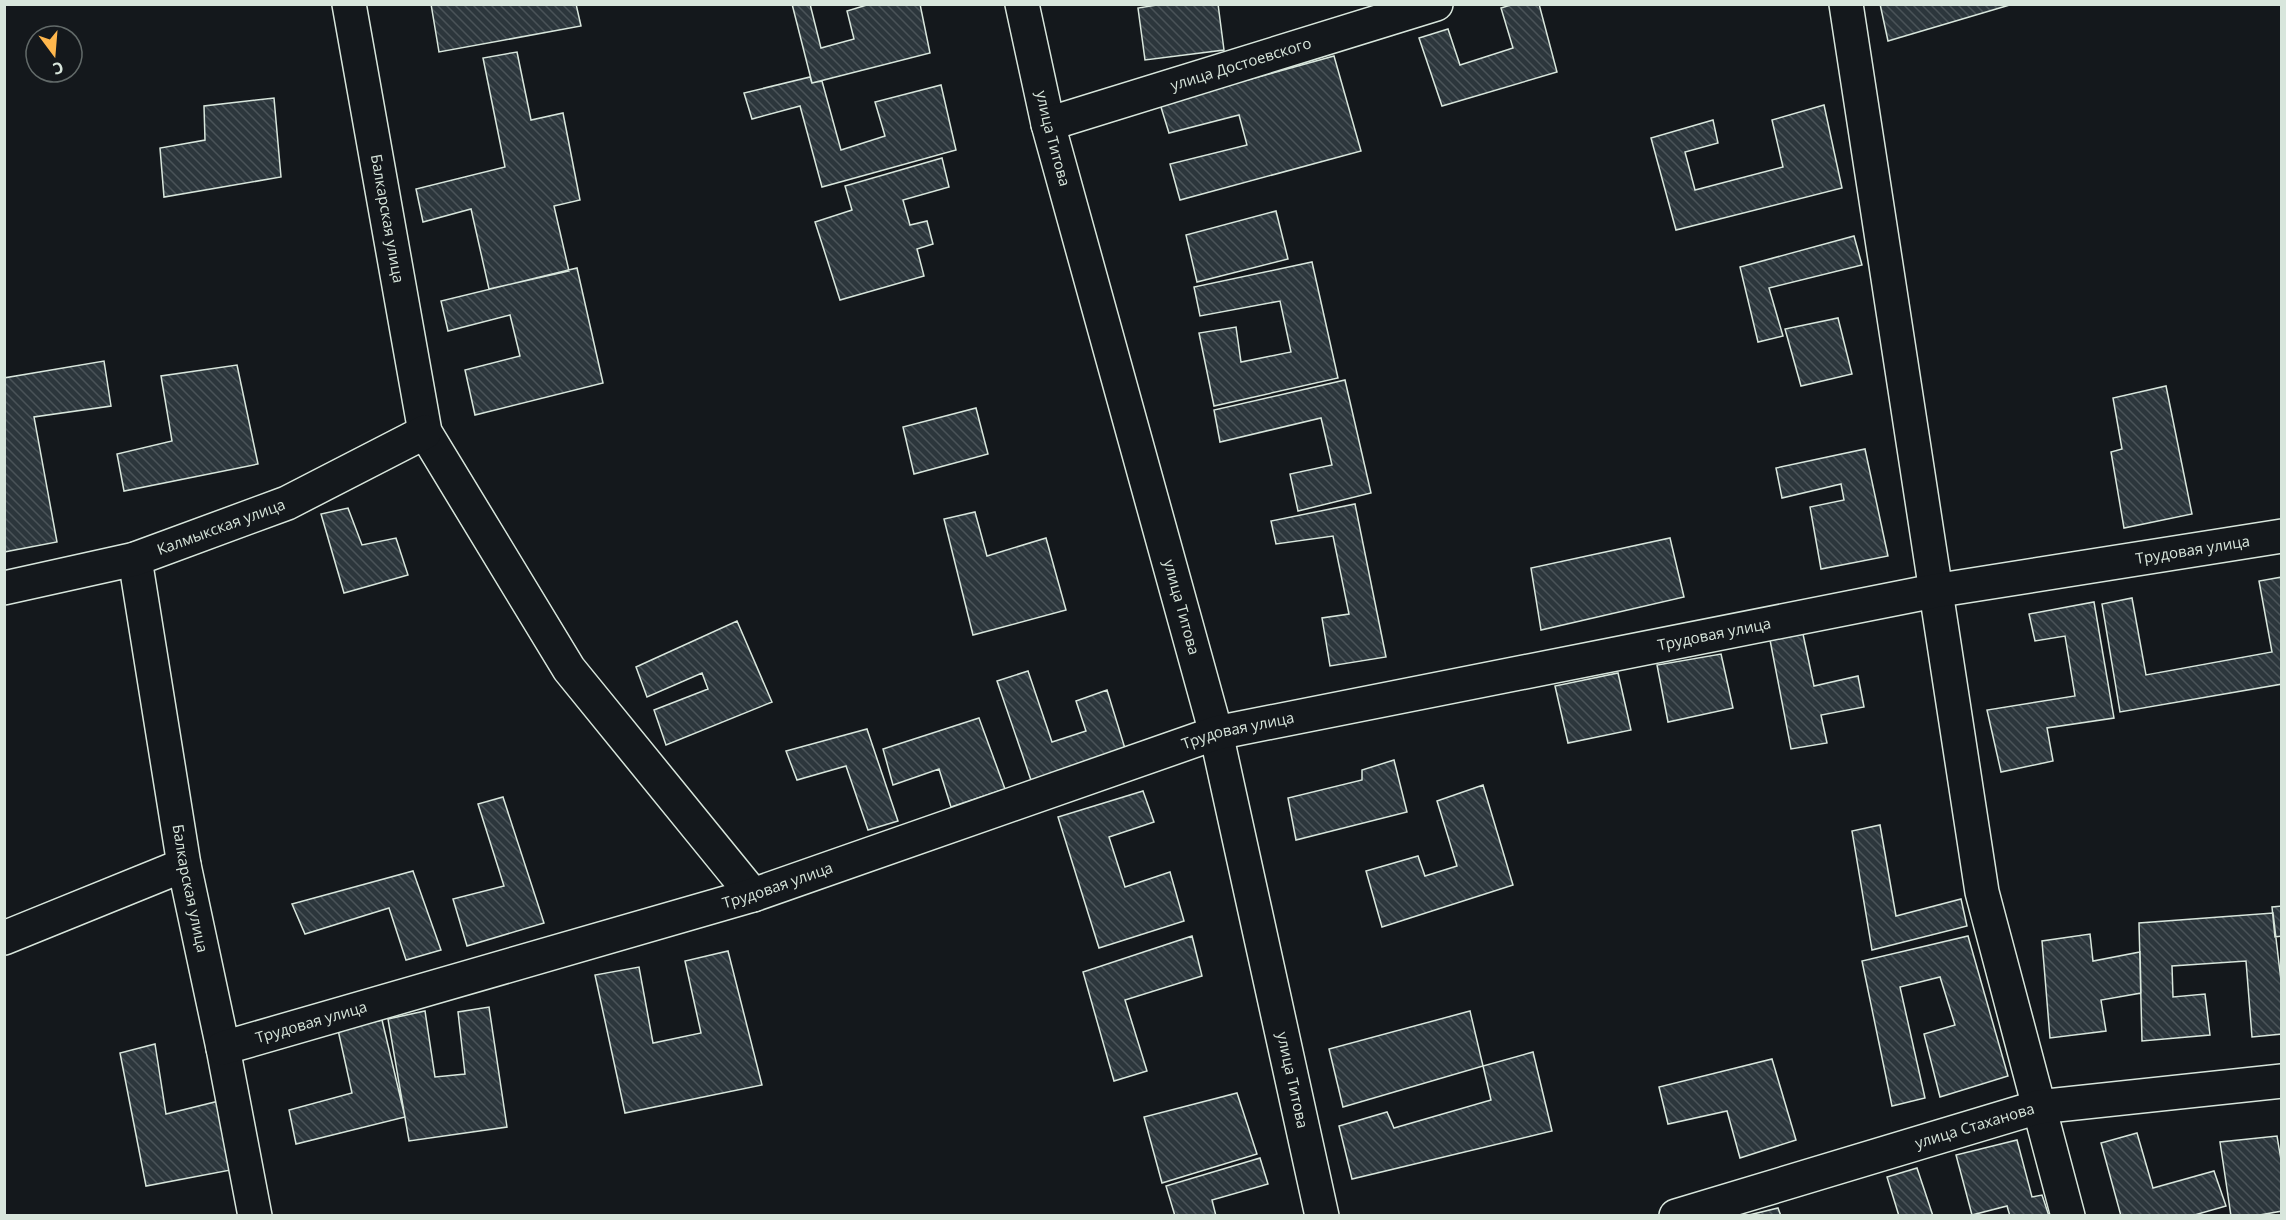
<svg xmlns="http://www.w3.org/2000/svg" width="2286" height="1220" font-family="'Open Sans',sans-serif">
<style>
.building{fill:url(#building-back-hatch);stroke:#d8e6dc;stroke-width:1.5}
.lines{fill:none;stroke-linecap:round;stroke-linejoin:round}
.street-casing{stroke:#d8e6dc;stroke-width:36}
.street{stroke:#14181c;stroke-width:33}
.labels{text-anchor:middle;stroke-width:4.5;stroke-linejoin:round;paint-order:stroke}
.street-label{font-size:15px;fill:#d8e6dc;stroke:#14181c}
</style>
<defs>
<pattern id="building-back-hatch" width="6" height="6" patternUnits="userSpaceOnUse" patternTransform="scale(1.5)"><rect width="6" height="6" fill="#2c363c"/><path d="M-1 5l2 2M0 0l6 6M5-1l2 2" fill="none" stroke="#4a5358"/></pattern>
</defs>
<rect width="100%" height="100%" fill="#14181c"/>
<!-- building -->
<path class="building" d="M431 4H576L581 26 439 52Z
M792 4H810L821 48 854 39 847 11 870 4H920L930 53 812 83Z
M1163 4H1218L1224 50 1145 60 1138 8Z
M1514 4H1539L1557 72 1442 106 1419 38 1448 29 1460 65 1513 48 1501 8Z
M1880 4H2013L1888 41Z
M517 52 531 120 563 113 580 200 554 206 569 271 489 289 471 209 423 222 416 189 505 167 483 58Z
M1334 56 1361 151 1180 200 1170 164 1247 145 1239 115 1169 133 1160 104Z
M810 77 812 83 822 81 841 150 885 136 875 102 941 85 956 150 822 187 800 106 752 119 744 93Z
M274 98 281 177 164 197 160 148 205 140 204 106Z
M1824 105 1842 188 1676 230 1651 138 1713 120 1718 143 1685 152 1695 190 1783 167 1772 120Z
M942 158 949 187 903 200 910 225 927 221 933 244 917 249 924 276 840 300 815 222 852 210 845 186Z
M1276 211 1288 259 1197 282 1186 235Z
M1854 236 1862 265 1769 288 1783 336 1758 342 1740 267Z
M1312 262 1338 378 1214 406 1199 333 1236 327 1241 362 1291 352 1280 301 1200 316 1194 287Z
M577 268 603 383 475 415 465 370 520 356 510 315 448 331 441 301Z
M1838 318 1852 374 1801 386 1785 329Z
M104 361 111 406 34 417 57 542 4 552V378Z
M237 365 258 464 124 491 117 454 172 441 161 376Z
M1345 380 1371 493 1298 511 1290 474 1332 465 1321 418 1220 442 1214 410Z
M2166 386 2192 514 2124 528 2111 452 2122 449 2113 398Z
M976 408 988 454 914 474 903 427Z
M1865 449 1888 556 1821 569 1810 507 1844 500 1841 484 1782 498 1776 468Z
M1355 504 1386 657 1330 666 1322 618 1349 614 1333 536 1276 544 1271 521Z
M348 508 362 545 396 538 408 575 344 593 321 514Z
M975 512 987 556 1046 538 1066 610 973 635 944 519Z
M1670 538 1684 597 1541 630 1531 568Z
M2282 577V684L2120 712 2102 604 2132 598 2146 675 2272 652 2259 581Z
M2094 602 2114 718 2047 728 2053 761 2001 772 1987 710 2075 696 2065 636 2035 641 2029 614Z
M737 621 772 702 666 745 654 710 708 689 702 673 647 697 636 667Z
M1803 634 1814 686 1858 676 1864 707 1821 715 1827 743 1791 749 1770 640Z
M1721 654 1733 708 1668 722 1657 665Z
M1028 671 1052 742 1086 731 1076 701 1107 690 1127 755 1033 786 997 681Z
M1618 673 1631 730 1568 743 1555 686Z
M979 718 1005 789 951 807 939 769 893 785 883 749Z
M867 729 898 821 868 830 846 766 797 780 786 751Z
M1394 760 1407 812 1296 840 1288 798 1362 780V770Z
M1483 785 1513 885 1382 927 1366 871 1418 856 1425 876 1457 866 1437 801Z
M1143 791 1154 822 1109 837 1125 887 1170 872 1184 921 1099 948 1058 817Z
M503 797 544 923 467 946 453 899 504 886 478 804Z
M1880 825 1896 916 1961 899 1967 926 1872 950 1852 831Z
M413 871 441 950 406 960 389 908 305 934 292 904Z
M2282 906V936L2275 937 2272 907Z
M2273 913 2282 989V1034L2252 1037 2246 961 2172 966 2173 997 2205 994 2210 1035 2142 1041 2139 923Z
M2090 934 2093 961 2140 952 2141 993 2101 1000 2106 1031 2050 1038 2042 941Z
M1192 936 1202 976 1125 1000 1147 1071 1114 1081 1083 972Z
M1968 936 2008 1076 1940 1097 1924 1034 1955 1025 1940 977 1900 987 1925 1098 1892 1106 1862 961Z
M728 951 762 1085 625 1113 595 975 639 967 653 1043 701 1033 685 961Z
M489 1007 507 1127 409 1141 388 1019 425 1011 435 1077 465 1074 458 1012Z
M1470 1011 1483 1066 1343 1107 1329 1049Z
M382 1020 405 1117 296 1144 289 1110 352 1093 338 1030Z
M155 1044 166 1114 223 1100 236 1169 146 1186 120 1053Z
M1533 1052 1552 1131 1352 1179 1339 1126 1387 1112 1394 1128 1491 1100 1483 1066Z
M1772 1059 1796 1140 1740 1158 1727 1111 1668 1124 1659 1087Z
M1237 1093 1257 1154 1162 1183 1144 1117Z
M2137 1133 2153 1188 2214 1171 2226 1206 2191 1216H2121L2101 1143Z
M2277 1136 2282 1166V1211L2254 1216H2231L2220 1142Z
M2017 1140 2032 1197 2042 1195 2049 1216H2010L2007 1206 1972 1215 1956 1155Z
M1260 1158 1268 1184 1212 1200 1216 1216H1175L1166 1186Z
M1917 1168 1933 1216H1899L1887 1177Z
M1778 1208 1781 1216 1749 1215Z"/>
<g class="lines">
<defs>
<g id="street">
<path id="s1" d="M349 4 425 432 569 669 753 895"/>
<path id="s2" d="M1022 4 1048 124 1216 733 1322 1216"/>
<path d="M1846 4 1982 892 2068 1216"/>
<path id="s3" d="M1048 124 1436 4"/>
<path id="s4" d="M135 559 184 865 223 1048 255 1216"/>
<path id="s5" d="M4 588 135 559 287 503 425 432"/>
<path d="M4 938 184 865"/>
<path id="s6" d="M223 1048 753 895 1216 733 1934 591 2282 536"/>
<path id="s7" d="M1676 1216 2038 1107 2282 1081"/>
</g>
</defs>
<!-- street casing -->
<use href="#street" class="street-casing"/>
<!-- street -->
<use href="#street" class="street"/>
</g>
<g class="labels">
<!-- street labels -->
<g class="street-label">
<text dy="5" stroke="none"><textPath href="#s3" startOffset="202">улица Достоевского</textPath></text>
<text dy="5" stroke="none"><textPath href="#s2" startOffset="138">улица Титова</textPath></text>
<text dy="5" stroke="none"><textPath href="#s1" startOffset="218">Балкарская улица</textPath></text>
<text dy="5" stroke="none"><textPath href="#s5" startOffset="226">Калмыкская улица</textPath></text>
<text dy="5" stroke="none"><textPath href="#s6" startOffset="2036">Трудовая улица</textPath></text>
<text dy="5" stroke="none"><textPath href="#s2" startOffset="624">улица Титова</textPath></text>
<text dy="5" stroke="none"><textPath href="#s6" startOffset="1550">Трудовая улица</textPath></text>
<text dy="5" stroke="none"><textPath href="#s6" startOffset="1064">Трудовая улица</textPath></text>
<text dy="5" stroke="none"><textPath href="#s6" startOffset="578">Трудовая улица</textPath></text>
<text dy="5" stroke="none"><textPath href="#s4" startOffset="334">Балкарская улица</textPath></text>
<text dy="5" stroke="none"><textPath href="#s6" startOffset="92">Трудовая улица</textPath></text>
<text dy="5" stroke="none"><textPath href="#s2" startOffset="1110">улица Титова</textPath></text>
<text dy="5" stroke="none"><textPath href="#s7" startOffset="312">улица Стаханова</textPath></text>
</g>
</g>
<!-- border -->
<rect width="2286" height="1220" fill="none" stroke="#d8e6dc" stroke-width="12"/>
<!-- north arrow -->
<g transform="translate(54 54) rotate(164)"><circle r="28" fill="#14181c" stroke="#626a69" stroke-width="1.5"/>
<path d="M0-4.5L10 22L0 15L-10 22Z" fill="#ffb74d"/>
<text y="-9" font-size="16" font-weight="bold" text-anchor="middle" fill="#d8e6dc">С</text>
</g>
</svg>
